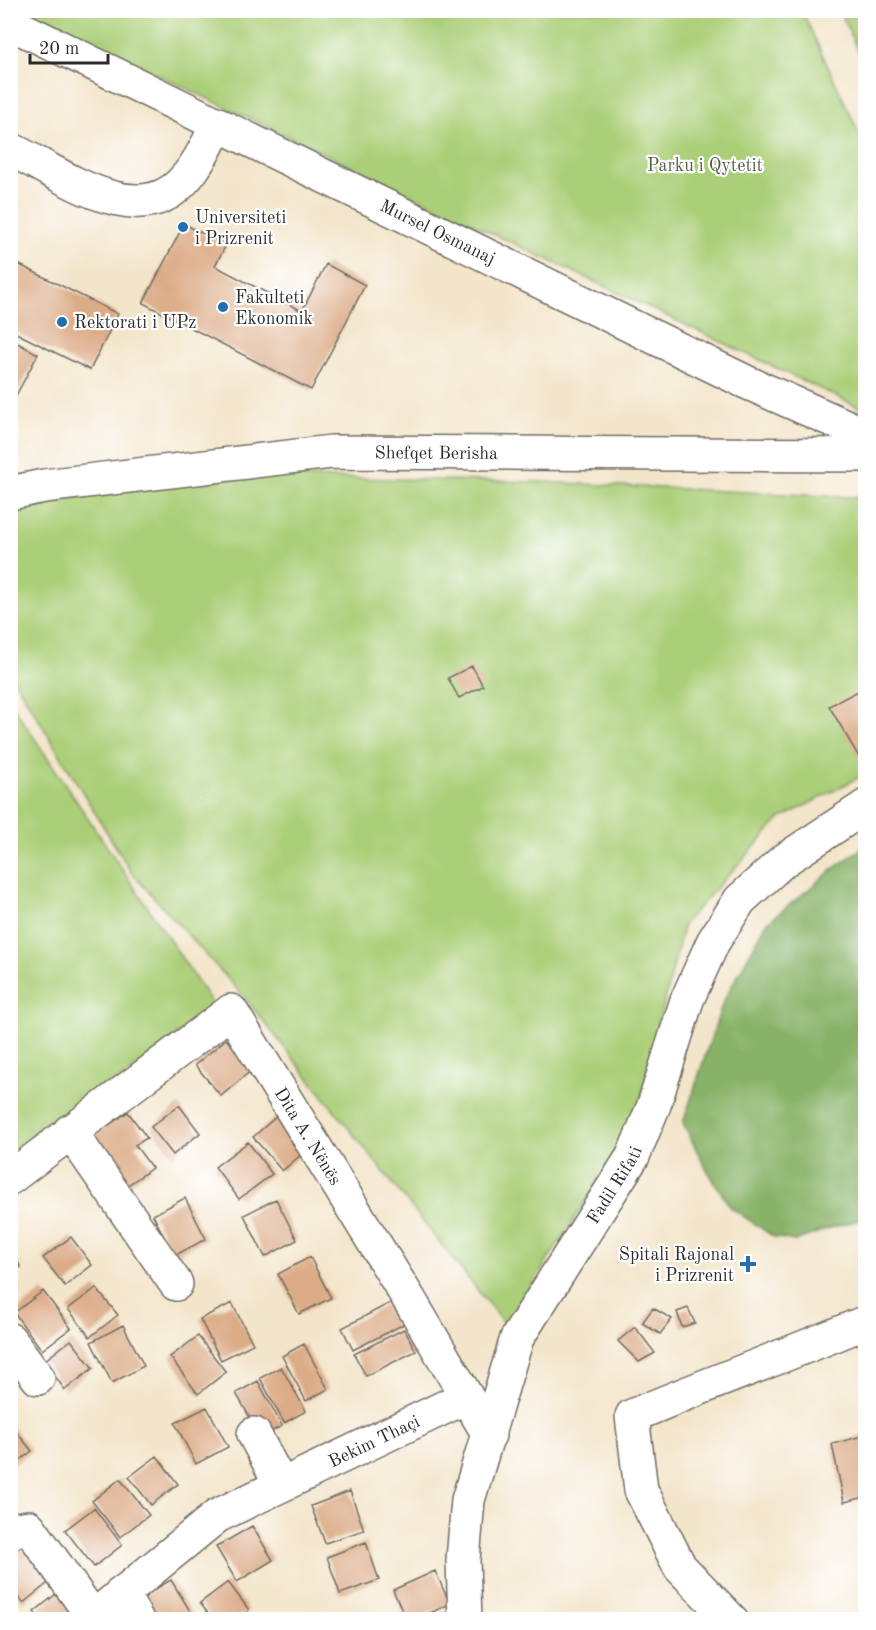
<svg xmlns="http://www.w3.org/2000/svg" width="876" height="1630" font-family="'Old Standard TT',serif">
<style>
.green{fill:#abcf78;stroke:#6b7d52;stroke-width:1.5}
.forest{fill:#88b268;stroke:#5a6e4a;stroke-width:1.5}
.building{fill:#dcac87}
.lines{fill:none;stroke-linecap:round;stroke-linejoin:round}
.minor-casing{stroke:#716c63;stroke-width:36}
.minor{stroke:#fff;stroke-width:33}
.poi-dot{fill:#1f6fb2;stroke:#fff;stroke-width:2}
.labels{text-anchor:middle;stroke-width:4.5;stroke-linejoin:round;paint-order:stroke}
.park-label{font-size:18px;fill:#515c42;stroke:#fff}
.poi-label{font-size:18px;fill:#2b2b2b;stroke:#fff;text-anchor:start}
.street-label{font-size:18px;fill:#2b2b2b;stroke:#fff}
</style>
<rect width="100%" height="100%" fill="#fff"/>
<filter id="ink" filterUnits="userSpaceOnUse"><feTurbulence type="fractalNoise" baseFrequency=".0167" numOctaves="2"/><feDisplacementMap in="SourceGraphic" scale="12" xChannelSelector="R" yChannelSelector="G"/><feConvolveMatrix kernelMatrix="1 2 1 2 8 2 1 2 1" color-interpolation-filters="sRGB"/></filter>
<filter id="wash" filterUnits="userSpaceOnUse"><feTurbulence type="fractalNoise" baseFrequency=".008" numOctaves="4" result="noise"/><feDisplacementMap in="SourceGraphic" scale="24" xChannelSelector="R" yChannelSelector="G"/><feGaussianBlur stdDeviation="1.35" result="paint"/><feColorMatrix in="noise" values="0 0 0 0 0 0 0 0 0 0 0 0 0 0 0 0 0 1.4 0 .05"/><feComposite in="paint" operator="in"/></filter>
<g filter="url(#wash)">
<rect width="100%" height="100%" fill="#f3e5ca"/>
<!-- green -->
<path class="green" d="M23 11H802L865 146V410Z
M840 11H865V67Z
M243 476 542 482 865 498V774L780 819 684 923 634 1125 506 1326 246 999 131 872 11 674V506Z
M10 702 214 1006 10 1165Z"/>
<!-- forest -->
<path class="forest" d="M865 846V1219L833 1227 795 1241 774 1237 730 1207 704 1165 683 1123 723 1002 766 924 837 866Z"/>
<g id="blocks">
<!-- building -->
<path class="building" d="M184 224 226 245 215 266 302 311 326 264 365 285 311 390 143 303Z
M10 260 118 314 90 370 10 330Z
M10 339 38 354 12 403 10 402Z
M472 666 483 686 459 698 448 678Z
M866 687V754L859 757 829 706Z
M226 1039 253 1069 221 1096 195 1065Z
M179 1105 200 1133 173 1155 151 1127Z
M128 1112 147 1138 135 1145 152 1168 121 1190 86 1141Z
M279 1114 309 1148 282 1171 253 1137Z
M248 1142 272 1174 239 1199 215 1167Z
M185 1198 206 1239 174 1256 153 1215Z
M276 1199 297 1240 265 1257 244 1215Z
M71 1237 92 1265 65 1286 43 1258Z
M10 1252 21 1267 10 1274Z
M310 1257 331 1298 299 1314 278 1274Z
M96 1288 118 1315 90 1337 68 1309Z
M43 1291 71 1328 42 1350 14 1313Z
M392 1302 404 1324 353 1350 342 1328Z
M232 1303 253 1344 221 1360 200 1319Z
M653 1308 672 1319 660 1334 642 1323Z
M688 1308 695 1323 682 1327 677 1312Z
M123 1325 144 1366 112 1383 91 1342Z
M635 1327 655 1353 639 1362 618 1341Z
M404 1329 416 1351 366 1376 354 1354Z
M198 1336 226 1372 198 1394 170 1357Z
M71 1340 93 1368 65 1390 44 1361Z
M304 1344 328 1389 306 1401 282 1356Z
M281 1367 306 1411 284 1423 260 1378Z
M258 1381 282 1426 261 1437 236 1393Z
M207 1407 228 1447 196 1464 175 1423Z
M10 1424 32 1451 10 1468Z
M866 1435V1497L844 1502 832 1444Z
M157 1456 178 1484 151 1505 129 1477Z
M120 1479 149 1515 120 1537 92 1501Z
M350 1491 364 1530 325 1543 311 1506Z
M94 1508 122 1545 94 1567 65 1530Z
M252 1526 273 1560 237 1582 216 1547Z
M366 1542 379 1580 340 1594 327 1557Z
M23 1544 52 1580 23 1603 10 1586V1554Z
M435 1571 450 1604 415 1620H406L393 1590Z
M171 1580 192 1614 183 1620H147L136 1600Z
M228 1582 249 1610 237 1620H213L200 1603Z
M61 1590 81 1620H40L34 1612Z"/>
</g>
</g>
<g filter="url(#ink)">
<use href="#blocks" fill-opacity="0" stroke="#716c63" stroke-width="1.5"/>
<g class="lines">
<defs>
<g id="minor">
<path id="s1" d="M10 23 746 382 866 435"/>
<path d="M10 149C57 171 135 232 182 182 198 166 208 143 218 124"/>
<path id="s2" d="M10 493 44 486 331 452 866 455"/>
<path d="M70 1131 176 1284"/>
<path id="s3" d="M10 1178 231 1011 412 1304 489 1435"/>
<path d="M10 1340 38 1378"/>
<path d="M254 1434 281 1485"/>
<path d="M10 1533 16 1529 29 1527 93 1617"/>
<path d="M121 1593 137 1620"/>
<path id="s4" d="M90 1620 217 1516 466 1397"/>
<path id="s5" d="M465 1620 463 1560 468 1500 517 1338 633 1156 654 1105 687 1000 713 942 740 900 783 861 866 806"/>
<path d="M731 1620 680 1567 641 1490 632 1416C709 1383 788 1355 866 1322"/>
</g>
</defs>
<!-- minor casing -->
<use href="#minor" class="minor-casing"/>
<!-- minor -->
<use href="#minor" class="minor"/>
</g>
</g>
<!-- markers -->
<g class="poi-dot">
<circle cx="183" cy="227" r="6"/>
<circle cx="223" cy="307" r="6"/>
<circle cx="62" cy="322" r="6"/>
<path d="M745 1255h6v6h6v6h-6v6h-6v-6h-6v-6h6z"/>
</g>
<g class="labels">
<!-- park labels -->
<g class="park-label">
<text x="705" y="171">Parku i Qytetit</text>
</g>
<!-- poi labels -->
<g class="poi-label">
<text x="195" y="223">Universiteti<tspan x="195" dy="21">i Prizrenit</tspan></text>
<text x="235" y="303">Fakulteti<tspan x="235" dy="21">Ekonomik</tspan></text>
<text x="74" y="328">Rektorati i UPz</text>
<text x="734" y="1260" text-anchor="end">Spitali Rajonal<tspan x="734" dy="21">i Prizrenit</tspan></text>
</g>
<!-- street labels -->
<g class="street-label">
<text dy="6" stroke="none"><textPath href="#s1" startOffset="476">Mursel Osmanaj</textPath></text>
<text dy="6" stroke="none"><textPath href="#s2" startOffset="429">Shefqet Berisha</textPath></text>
<text dy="6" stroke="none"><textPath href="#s3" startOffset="424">Dita A. Nënës</textPath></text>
<text dy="6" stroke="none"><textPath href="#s5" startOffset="471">Fadil Rifati</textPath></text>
<text dy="6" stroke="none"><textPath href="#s4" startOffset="338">Bekim Thaçi</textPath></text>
</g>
</g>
<!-- margin -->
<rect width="876" height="1630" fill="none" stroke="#fff" stroke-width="36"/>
<!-- scale -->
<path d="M30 54v9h78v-9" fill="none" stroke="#2b2b2b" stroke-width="3"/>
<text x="39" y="54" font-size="18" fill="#2b2b2b" stroke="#ffffff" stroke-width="4.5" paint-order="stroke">20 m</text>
</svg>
